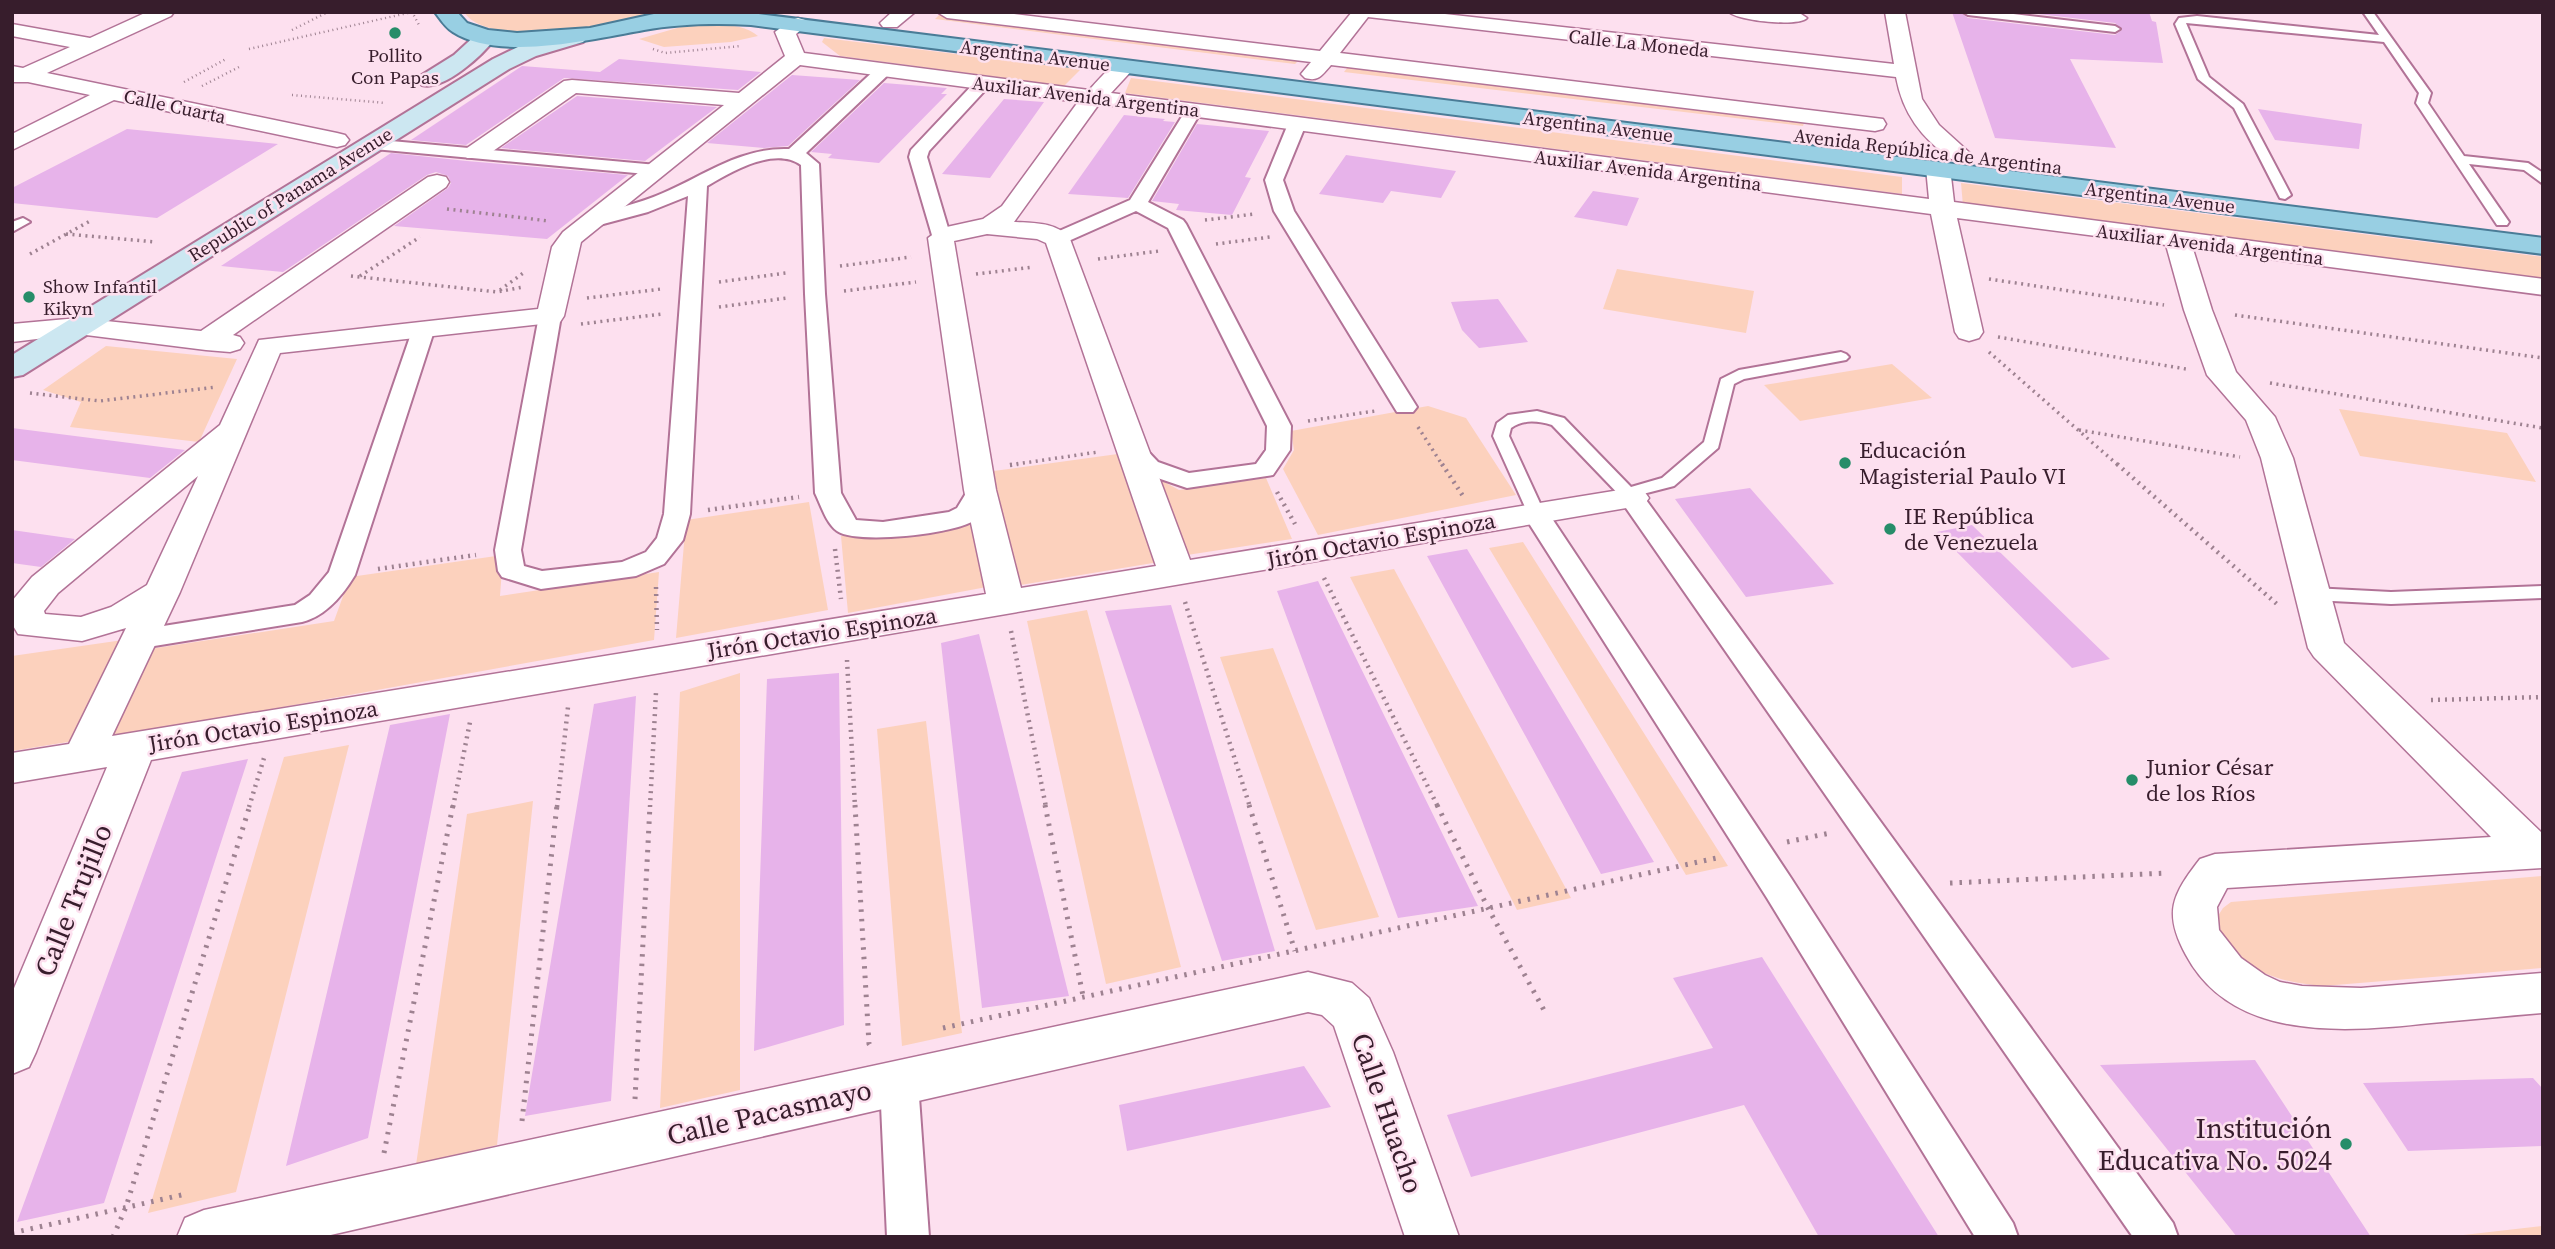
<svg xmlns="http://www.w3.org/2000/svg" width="2555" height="1249" font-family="'Source Serif 4',serif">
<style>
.green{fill:#fcd1bd}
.building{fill:#e7b3ea}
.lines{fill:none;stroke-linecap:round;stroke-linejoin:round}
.service-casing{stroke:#b27397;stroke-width:4}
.pedestrian-casing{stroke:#b27397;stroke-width:4}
.minor-casing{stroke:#b27397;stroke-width:3}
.secondary-casing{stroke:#b27397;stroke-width:4}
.primary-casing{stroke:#4a7c97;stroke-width:4}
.path-far3{stroke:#9e8291;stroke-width:2.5;stroke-dasharray:1 3.5;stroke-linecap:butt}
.path-far2{stroke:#9e8291;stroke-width:3.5;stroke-dasharray:2 4.5;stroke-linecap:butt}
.path-far1{stroke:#9e8291;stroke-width:4.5;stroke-dasharray:2 5;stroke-linecap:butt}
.path{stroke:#9e8291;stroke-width:5;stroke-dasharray:2.5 7;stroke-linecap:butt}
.service{fill:#fff;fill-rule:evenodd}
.pedestrian{fill:#fff;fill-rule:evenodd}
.minor{fill:#fff;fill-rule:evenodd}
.secondary{fill:#cce7f1;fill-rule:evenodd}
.primary{fill:#98cfe3;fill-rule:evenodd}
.poi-dot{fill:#268d69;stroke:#fde0ef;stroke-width:2.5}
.labels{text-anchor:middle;stroke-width:5;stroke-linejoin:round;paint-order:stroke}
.far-street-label{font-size:19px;fill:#371d2c;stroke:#fde0ef}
.far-poi-label{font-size:19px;fill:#371d2c;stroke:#fde0ef}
.poi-label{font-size:23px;fill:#371d2c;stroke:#fde0ef;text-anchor:start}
.street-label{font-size:23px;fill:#371d2c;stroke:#fde0ef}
.near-street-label{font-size:28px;fill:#371d2c;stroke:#fde0ef}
.near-poi-label{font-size:28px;fill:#371d2c;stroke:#fde0ef;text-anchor:end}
</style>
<rect width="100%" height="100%" fill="#fde0ef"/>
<!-- green -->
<path class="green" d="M464 12H660C623 25 489 51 464 12Z
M940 14 1301 58 1295 64 935 19Z
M684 26C707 26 740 20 758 36L731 42 664 47 639 39Z
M824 38 1081 69 1064 86 840 56 822 42Z
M1351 63 1693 105 1804 123 1803 126 1344 72Z
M1131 78 1902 177V194L1125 93Z
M1961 183 2543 257V281L1963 206Z
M1617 269 1754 291 1746 333 1603 309Z
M106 346 237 359 199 442 70 427 81 402 43 390Z
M1892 364 1932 398 1800 421 1764 385Z
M1428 406 1466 418 1516 495 1318 535 1283 469 1294 450 1291 431Z
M2339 409 2507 433 2536 482 2360 456Z
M1125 453 1159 562 1009 587 986 472Z
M1148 473 1179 490 1266 478 1292 539 1174 557Z
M809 502 828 610 676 638 686 520Z
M977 519 992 586 848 613 841 536Z
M1523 542 1728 866 1686 875 1489 548Z
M503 555 500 596 659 572 654 640 105 739 143 650 334 621 350 577Z
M1394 569 1571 898 1517 910 1350 577Z
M1087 610 1181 967 1106 984 1027 621Z
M130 639 80 740 12 751V656Z
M1273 648 1379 917 1316 930 1220 657Z
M740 673V1090L660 1108 680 692Z
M926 721 962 1033 902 1046 877 729Z
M349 745 236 1192 148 1213 284 757Z
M533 801 497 1145 416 1165 467 814Z
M2543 876V968L2323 986C2277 982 2229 969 2216 919L2223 908 2231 902Z
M2543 1226V1237H2446Z"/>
<!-- building -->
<path class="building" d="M1952 12H1960L1968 18 2115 35 2122 30 2115 23 2021 12H2149L2152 21 2156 22 2163 63 2070 59 2116 148 1995 138Z
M619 59 761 72 738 90 564 78 466 145 411 140 522 66 600 72Z
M792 75 860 80 788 146 764 148 707 143Z
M884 83 947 88 941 94H947L879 163 828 158 832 154 811 152Z
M577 96 717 107 645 161 501 148Z
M1004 99 1044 102 990 178 942 174Z
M2258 109 2362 124 2359 149 2275 140Z
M1124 115 1165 119 1163 121 1175 122 1128 198 1068 194Z
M1197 124 1269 131 1245 177 1251 178 1232 215 1176 210 1179 204 1152 201Z
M127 129 278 144 157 218 12 203V188Z
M391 153 467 161 628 175 547 239 394 226 448 188 451 183 448 176 436 172 427 175 283 272 221 266Z
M1346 155 1456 171 1441 198 1391 191 1383 203 1319 194Z
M1593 191 1639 198 1627 226 1574 217Z
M1498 299 1528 342 1479 348 1462 330 1451 302Z
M12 428 185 450 150 478 12 460Z
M1750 488 1834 584 1746 597 1675 499Z
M1972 525 2110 659 2072 668 1937 532Z
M12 530 75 539 41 567 12 563Z
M1467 549 1654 862 1601 874 1427 556Z
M1318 581 1478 906 1398 918 1277 591Z
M1171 605 1275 951 1222 961 1105 611Z
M979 634 1069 996 982 1008 941 643Z
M839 673 844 1025 754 1051 767 679Z
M636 696 611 1101 525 1116 594 704Z
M450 714 368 1138 286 1166 390 725Z
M248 759 104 1203 17 1222 182 772Z
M1762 957 1939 1237H1819L1744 1105 1471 1177 1447 1115 1713 1048 1673 978Z
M2255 1060 2371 1237H2237L2100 1065Z
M1304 1066 1331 1107 1127 1151 1119 1105Z
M2533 1078 2543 1089V1146L2408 1151 2363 1083Z"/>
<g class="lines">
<defs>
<path id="service" d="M1963 12H1997L2115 26 2120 29 2115 32 1968 15Z
M2363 12H2373L2431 93 2428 103 2464 156 2528 163 2543 173V184L2524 170 2469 164 2509 222 2507 225H2497L2416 103 2419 93 2384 42 2186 23 2209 77 2243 104 2291 195 2285 199 2280 198 2234 108 2198 79 2175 24 2179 18 2197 16 2379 35Z
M23 218 30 222 12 232V222Z
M1841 352 1846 354 1849 357 1846 360 1744 379 1734 384 1718 448 1674 486 1639 495 1641 498 1638 502H1626L1552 425C1538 421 1524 419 1511 428L1509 436 1545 514 1536 519 1530 518 1493 436 1497 423 1508 415 1537 411 1564 418 1631 487 1662 478 1704 442 1721 379 1739 370Z
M2543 586V598L2391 604 2313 600 2306 598 2304 594 2306 590 2313 588 2391 592Z"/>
<path id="pedestrian" d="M884 65 890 67 892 70 890 73 806 153 819 164 825 294 841 493 856 520 883 522 949 512 957 508 971 485 980 482 989 485 993 490C988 499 983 512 976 519 959 534 856 545 837 531 826 523 821 505 815 493L805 294 801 165C774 146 731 172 707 186L690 514 683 540 664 564 636 576 541 589 502 577 498 571 495 550 539 316 542 311H558L561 316 521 550 524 566 542 571 622 562 646 552 657 538 664 514 688 196 648 212 592 227 582 221 585 217C611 210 638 204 663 193 705 175 741 147 789 149L878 67Z
M983 78 989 80 991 83 989 86 929 151 927 157 951 238 941 244 934 242 909 157 911 150 977 80Z
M1194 105 1202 110 1148 202 1183 220 1186 224 1291 426 1290 450 1273 475 1187 488 1140 472 1118 447 1121 442 1130 440 1139 442 1158 462 1189 473 1256 464 1266 450 1267 426 1168 228 1136 211 1064 243H1050L1047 239 1050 235 1130 200 1186 110Z
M1297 119 1306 124 1283 180 1294 211 1417 407 1413 412H1397L1274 211 1265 180 1288 124Z
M369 139 657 165 666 170 657 175 363 148 360 144Z
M423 324 431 326 434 331 355 575C343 595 326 616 302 622L142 648 132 645 128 638 132 631 295 605 310 595 329 572 412 331 415 326Z
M1632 490 1641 493 2173 1223 2178 1237H2133L1619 498 1623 493Z
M1536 506 1545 508 1791 878 2013 1223 2018 1237H1975L1767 898 1523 514 1527 508Z
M899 1066 912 1071 918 1083 929 1237H887L880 1083 886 1071Z"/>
<path id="minor" d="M147 12H174L171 16 47 73 337 133 345 135 349 140 345 145 337 147 114 100 12 150V134L90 95 28 82H13L12 66 23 68 70 47 12 36V24L90 38Z
M892 12H915L897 27H883L880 23Z
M937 12H998L1320 51 1352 12H1427L1894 64 1885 12H1905L1922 99 1939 125 1971 154 1967 159H1951C1921 137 1903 114 1896 77L1368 17 1340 53 1883 119 1886 124 1883 129 1875 131 1331 65C1322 75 1319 82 1305 78L1301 74 1311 62 947 18Z
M1729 12H1798L1807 18C1799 27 1738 21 1729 12Z
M798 18 805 20 808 24 796 34 804 53 1089 90C1101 78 1115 57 1133 62L1136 66 1111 93 1929 199 1926 168 1930 163H1946L1950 168 1954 202 2543 279V295L2193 249 2212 310 2236 372 2275 417 2293 458 2344 643 2543 834V868L2227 888 2217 907 2219 930 2241 958 2265 975 2280 982 2302 986 2361 988 2543 973V1013C2506 1016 2468 1020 2431 1023 2347 1032 2233 1043 2186 955 2163 913 2172 895 2200 859L2215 854 2491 837 2314 657 2308 648 2261 458 2246 420 2207 375 2184 310 2166 245 1957 218 1983 332 1979 338 1969 341 1959 338 1955 332 1931 214 1099 104 1014 222C1032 223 1058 222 1070 239L1190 560 1632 488 1644 491 1649 498 1644 505 151 760 36 1052 29 1067 12 1074V993L107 767 12 783V753L69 744 126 628 82 641 18 634 12 624V601L32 577 220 425 259 340 538 309 552 247 563 232 724 105 576 93 483 158H467L463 153 467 148 564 81 572 80 739 93 785 56 775 32 791 20ZM800 65 1078 102 1002 206 983 219 942 228 928 238 964 490 986 594 112 736 180 592 280 353 560 322 564 316 581 242ZM987 234 1037 239 1046 243 1156 566 1021 588 996 490 954 241ZM198 476 147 585 111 607 81 617 45 614 44 611 58 593Z
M437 175 446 177 449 182 446 187 233 335 240 337 244 343 240 349 230 352 206 350 78 334 12 342V324L78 318 201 331 428 177Z
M1308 972 1352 983 1369 998 1393 1052 1459 1237H1405L1334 1026 1322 1015 1308 1012 322 1237H177L185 1218 204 1210Z"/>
<path id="secondary" d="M486 30 493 32 497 36C484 54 445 91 422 85L419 80 422 75 454 55 479 32Z
M576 32 583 34 587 38 583 42 536 56 509 69 23 375 12 377V355L493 59 520 46Z"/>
<path id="primary" d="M435 12H457L467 23 488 30 517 33 590 28 663 12 751 13 2543 238V254L751 25C716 23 678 24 644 30 593 39 500 62 453 32 446 28 440 19 435 12Z"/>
</defs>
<!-- service casing -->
<use href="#service" class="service-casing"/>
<!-- pedestrian casing -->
<use href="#pedestrian" class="pedestrian-casing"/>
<!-- minor casing -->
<use href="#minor" class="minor-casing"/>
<!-- secondary casing -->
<use href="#secondary" class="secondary-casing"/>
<!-- primary casing -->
<use href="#primary" class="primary-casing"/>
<!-- path-far3 -->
<path class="path-far3" d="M292 30 328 12
M249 49 412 12 420 27
M653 49 665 53 741 46
M184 82 226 59
M202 86 239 67
M292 95 386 103"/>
<!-- path-far2 -->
<path class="path-far2" d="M447 209 549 221
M1205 220 1255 214
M66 234 156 242
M1216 244 1270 237
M30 254 90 221
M1098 259 1159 251
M840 266 911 257
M976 274 1034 267
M351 276 497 292 523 287
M360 276 420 237
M1989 279 2164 305
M719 282 786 273
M500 290 526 271
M844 291 916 282
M587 298 661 289
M719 307 787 298
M2235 315 2543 358
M581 324 662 314
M1998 337 2186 369
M1989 352 2119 466
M2270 383 2543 428
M30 393 100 401 216 387
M1308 421 1375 411
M1418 427 1443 466
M2079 430 2240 457
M1010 465 1098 452"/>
<!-- path-far1 -->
<path class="path-far1" d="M1442 464 1463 496
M2117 464 2278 605
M1010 465 1018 464
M1277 492 1295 524
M708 510 799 497
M835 549 841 599
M378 569 476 555
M1324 578 1438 807
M656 587 657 630
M1185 602 1250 807
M1011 631 1046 807
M847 660 855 807
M2431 700 2543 697
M249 807 264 758
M453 807 470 722
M557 807 568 707
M650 807 656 692"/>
<!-- path -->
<path class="path" d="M855 805 869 1044 873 1049
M1045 805 1083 996
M1249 805 1295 951
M1437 805 1488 908 1545 1012
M1787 842 1830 833
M1950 883 2168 873
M943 1028 1721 857
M635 1099 650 805
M522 1121 557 805
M384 1153 453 805
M12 1233 186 1194
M113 1237 126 1207 250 805"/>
<!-- service -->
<use href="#service" class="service"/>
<!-- pedestrian -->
<use href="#pedestrian" class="pedestrian"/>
<!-- minor -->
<use href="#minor" class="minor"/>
<!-- secondary -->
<use href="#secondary" class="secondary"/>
<!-- primary -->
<use href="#primary" class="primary"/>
</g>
<!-- markers -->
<g class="poi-dot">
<circle cx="395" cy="33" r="7"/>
<circle cx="29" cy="297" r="7"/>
<circle cx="1845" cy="463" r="7"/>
<circle cx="1890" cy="529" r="7"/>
<circle cx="2132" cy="780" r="7"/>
<circle cx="2346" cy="1144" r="7"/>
</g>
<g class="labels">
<!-- far-street labels -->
<g class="far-street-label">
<text transform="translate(1639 43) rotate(6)" y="7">Calle La Moneda</text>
<text transform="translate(1035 55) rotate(7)" y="7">Argentina Avenue</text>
<text transform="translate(1086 96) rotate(7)" y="7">Auxiliar Avenida Argentina</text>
<text transform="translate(175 106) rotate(12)" y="7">Calle Cuarta</text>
<text transform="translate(1598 126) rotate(7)" y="7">Argentina Avenue</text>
<text transform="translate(1928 151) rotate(7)" y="7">Avenida República de Argentina</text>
<text transform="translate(1648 170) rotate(7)" y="7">Auxiliar Avenida Argentina</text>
<text transform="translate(290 194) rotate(-32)" y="7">Republic of Panama Avenue</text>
<text transform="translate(2160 197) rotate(7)" y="7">Argentina Avenue</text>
<text transform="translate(2210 244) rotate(7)" y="7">Auxiliar Avenida Argentina</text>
</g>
<!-- far-poi labels -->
<g class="far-poi-label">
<text x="395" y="62">Pollito<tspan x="395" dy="22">Con Papas</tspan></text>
<text x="43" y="293" text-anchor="start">Show Infantil<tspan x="43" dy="22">Kikyn</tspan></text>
</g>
<!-- poi labels -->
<g class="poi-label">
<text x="1859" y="458">Educación<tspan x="1859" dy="26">Magisterial Paulo VI</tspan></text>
<text x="1904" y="524">IE República<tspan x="1904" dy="26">de Venezuela</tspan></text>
<text x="2146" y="775">Junior César<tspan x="2146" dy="26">de los Ríos</tspan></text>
</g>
<!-- street labels -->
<g class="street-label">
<text transform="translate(1381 540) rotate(-10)" y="8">Jirón Octavio Espinoza</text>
<text transform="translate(822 633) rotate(-9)" y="8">Jirón Octavio Espinoza</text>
<text transform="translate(263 726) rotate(-9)" y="8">Jirón Octavio Espinoza</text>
</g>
<!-- near-street labels -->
<g class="near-street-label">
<text transform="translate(73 900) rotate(-68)" y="10">Calle Trujillo</text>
<text transform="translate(769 1112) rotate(-13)" y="10">Calle Pacasmayo</text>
<text transform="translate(1388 1113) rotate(71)" y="10">Calle Huacho</text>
</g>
<!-- near-poi labels -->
<g class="near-poi-label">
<text x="2332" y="1138">Institución<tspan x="2332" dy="32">Educativa No. 5024</tspan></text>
</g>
</g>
<!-- border -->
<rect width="2555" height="1249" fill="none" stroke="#371d2c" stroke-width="28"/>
</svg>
